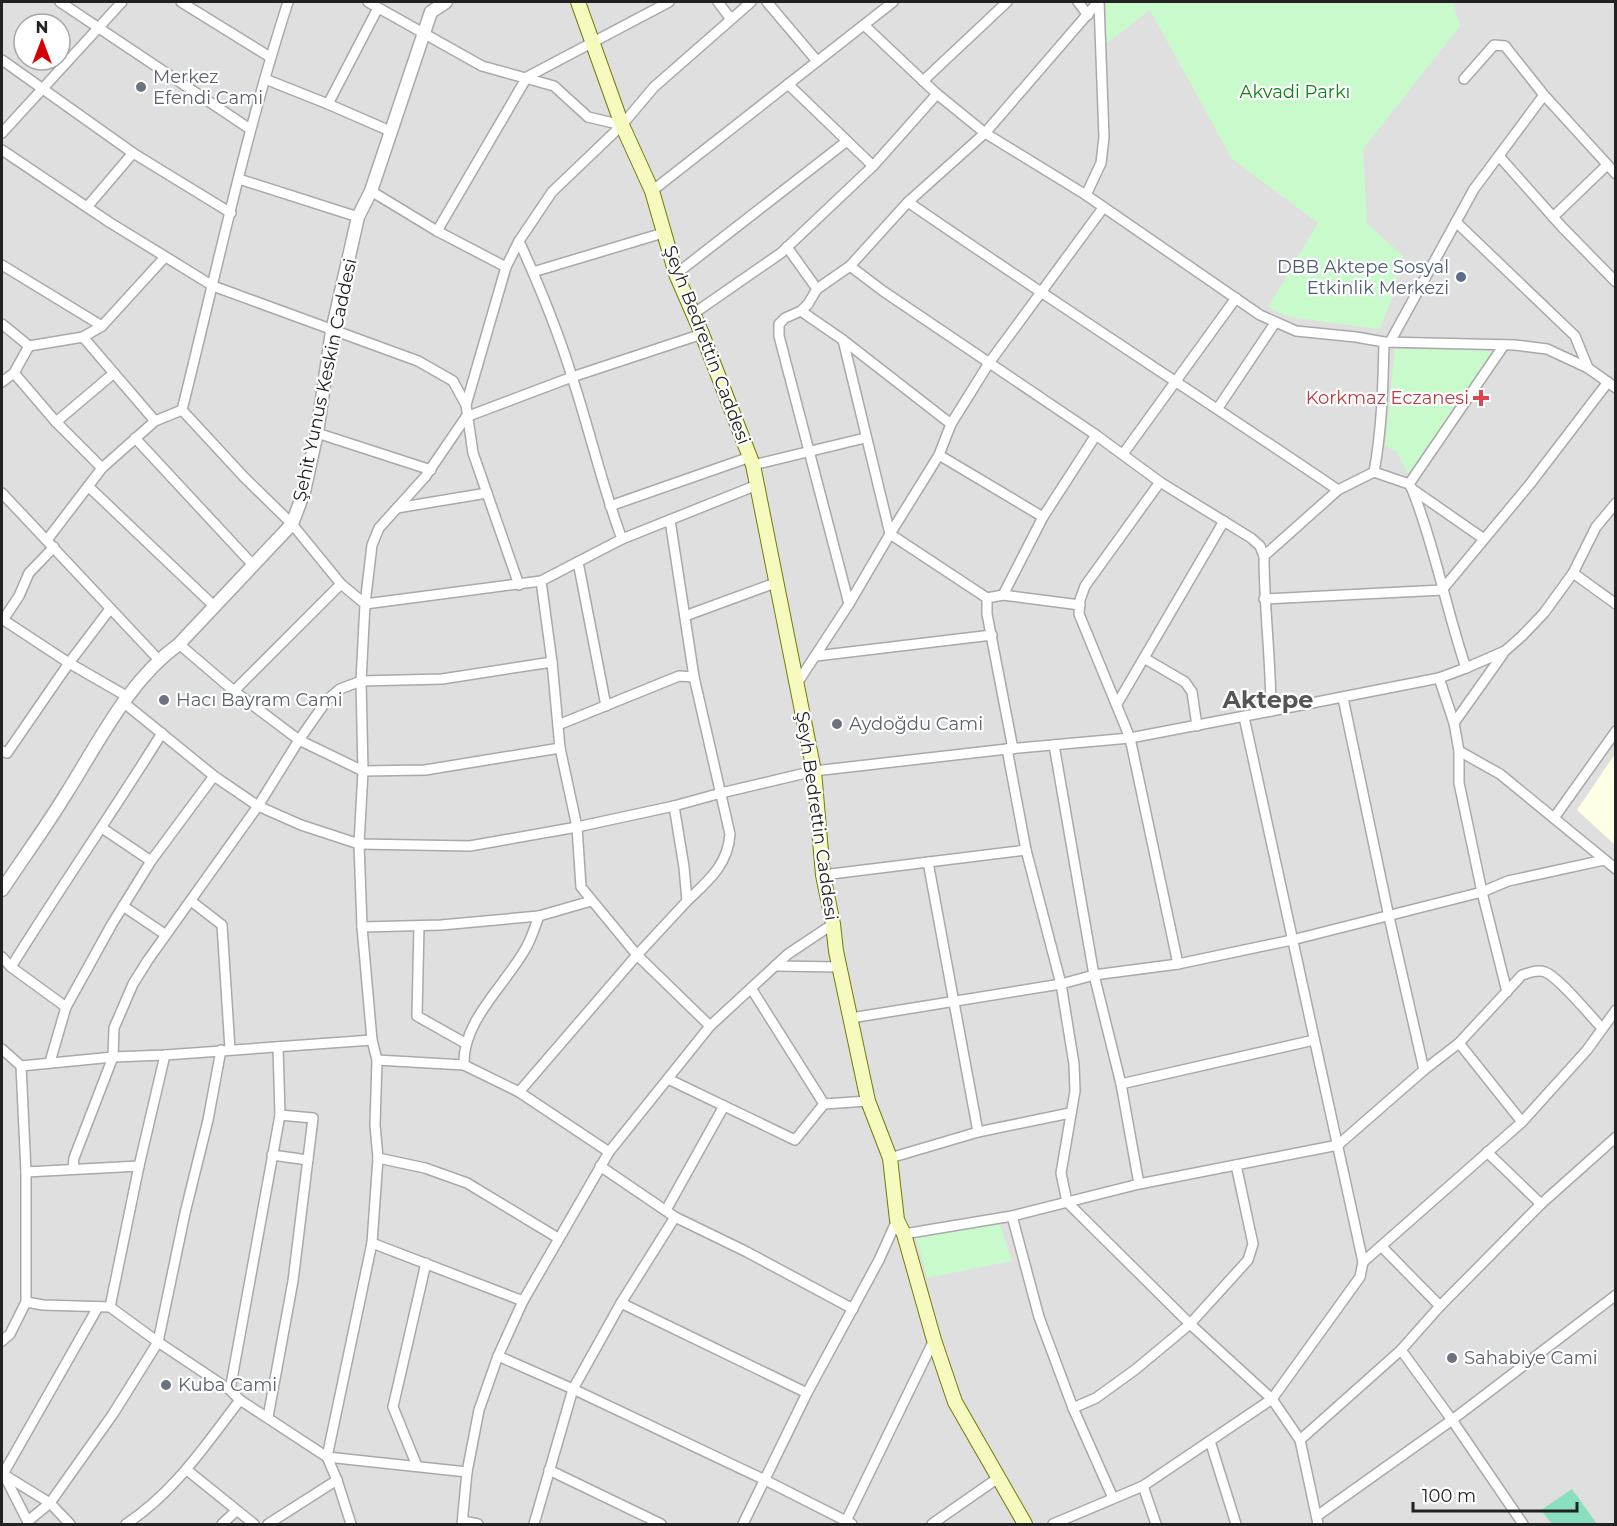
<svg xmlns="http://www.w3.org/2000/svg" width="1617" height="1526" font-family="Montserrat,sans-serif">
  <style>
    .residential { fill: #e0dfdf; fill-rule: evenodd }
    .education { fill: #ffffe5 }
    .park { fill: #c8facc }
    .pitch { fill: #88e0be }
    .lines { fill: none; stroke-linecap: round; stroke-linejoin: round }
    .minor-casing { stroke: #a9a9a9; stroke-width: 12 }
    .tertiary-casing { stroke: #a9a9a9; stroke-width: 15 }
    .secondary-casing { stroke: #707d05; stroke-width: 16 }
    .minor { stroke: #fff; stroke-width: 9 }
    .tertiary { stroke: #fff; stroke-width: 12 }
    .secondary { stroke: #f7fabf; stroke-width: 14 }
    .worship-dot { fill: #6b7280; stroke: #fff; stroke-width: 2 }
    .service-dot { fill: #5c6f8a; stroke: #fff; stroke-width: 2 }
    .health-dot { fill: #e0444e; stroke: #fff; stroke-width: 2 }
    .labels { text-anchor: middle; dominant-baseline: central; stroke-width: 4.5; stroke-linejoin: round; paint-order: stroke }
    .worship-label { font-size: 18px; fill: #5b616d; stroke: #fff; text-anchor: start }
    .park-label { font-size: 18px; fill: #0c8416; stroke: #fff }
    .service-label { font-size: 18px; fill: #4e5e75; stroke: #fff; text-anchor: end }
    .street-label { font-size: 18px; fill: #222; stroke: #fff }
    .health-label { font-size: 18px; fill: #be3a42; stroke: #fff; text-anchor: end }
    .district-label { font-size: 24px; font-weight: bold; fill: #555; stroke: #fff }
  </style>
  <rect width="100%" height="100%" fill="#f2efe9"/>
  <!-- residential -->
  <path class="residential" d="M2,2H1615V1524H2ZM24,24H60V60H24Z"/>
  <!-- education -->
  <polygon class="education" points="1615,754 1615,845 1577,810"/>
  <!-- park -->
  <g class="park">
    <polygon points="1106,2 1453,2 1460,26 1363,149 1367,223 1403,256 1396,288 1380,329 1289,317 1268,307 1318,223 1232,159 1150,10 1106,44"/>
    <polygon points="1395,349 1493,351 1409,476 1397,452 1385,446"/>
    <polygon points="997,1216 1012,1261 927,1278 915,1233"/>
  </g>
  <!-- pitch -->
  <polygon class="pitch" points="1572,1489 1597,1524 1552,1524 1541,1510"/>
  <g class="lines">
    <!-- minor casing -->
    <g class="minor-casing">
      <g id="minor">
        <polyline points="60,2 250,129"/>
        <polyline points="181,2 270,57"/>
        <polyline points="368,2 482,66 554,86 588,117 622,125 552,192 519,241 506,267 466,405 473,453 519,585"/>
        <polyline points="718,2 730,18"/>
        <polyline points="767,2 817,61"/>
        <polyline points="1078,2 1088,15"/>
        <path d="M1098,2L985,133L908,202C1050,300 1195,393 1338,490"/>
        <polyline points="864,25 937,94 985,133 1086,195 1260,315 1296,331 1356,337 1384,342 1515,345 1547,349 1588,368 1616,388"/>
        <polyline points="2,60 133,153 231,213"/>
        <polyline points="265,79 328,104 390,131"/>
        <polyline points="1464,79 1494,45 1505,46 1544,95 1616,174"/>
        <polyline points="923,81 1007,2"/>
        <polyline points="788,84 873,166"/>
        <polyline points="328,104 378,8"/>
        <polyline points="622,125 654,87 751,2"/>
        <polyline points="2,133 122,2"/>
        <polyline points="2,150 109,222 213,286 418,361 453,381 466,405"/>
        <polyline points="1499,156 1562,227 1616,282"/>
        <polyline points="239,179 358,217"/>
        <polyline points="371,191 437,231 506,267"/>
        <polyline points="652,191 893,2"/>
        <polyline points="1086,195 1101,163 1104,137 1099,2"/>
        <polyline points="908,202 850,266 883,291 1096,435 1160,482 1251,538 1260,546 1264,556"/>
        <polyline points="87,207 133,153"/>
        <polyline points="1553,217 1607,165"/>
        <polyline points="1456,222 1575,336 1588,368"/>
        <polyline points="437,231 527,77 669,2"/>
        <path d="M519,241C539,285 558,331 572,377C590,431 602,486 622,539"/>
        <polyline points="787,247 817,289 808,304 801,311 843,340 951,424"/>
        <polyline points="2,265 102,326"/>
        <polyline points="533,272 663,233"/>
        <polyline points="676,274 847,141"/>
        <polyline points="817,289 850,266"/>
        <polyline points="801,311 785,318 779,324 779,336 849,604"/>
        <polyline points="693,314 781,253 873,166 937,94"/>
        <polyline points="2,324 29,346 83,337 102,326 165,257"/>
        <polyline points="702,334 572,377 466,417 425,477 379,528 372,545 365,604 541,581 622,539 757,485"/>
        <polyline points="83,337 155,421"/>
        <polyline points="843,340 890,534 987,598 987,614 1013,749"/>
        <polyline points="1390,342 1474,189 1544,95"/>
        <polyline points="14,373 56,422 102,468"/>
        <polyline points="2,382 14,373 29,346"/>
        <polyline points="1218,408 1275,323"/>
        <polyline points="182,410 244,477 292,524 341,584 365,604 361,681 363,771 359,844 362,927 372,1040 377,1060 375,1125 378,1158 372,1243 327,1457 467,1472"/>
        <path d="M182,410C216,274 245,135 288,2"/>
        <polyline points="56,422 114,373"/>
        <polyline points="317,433 431,470"/>
        <polyline points="135,438 253,565"/>
        <polyline points="1123,454 1236,298"/>
        <polyline points="939,455 1043,517"/>
        <polyline points="753,465 865,438"/>
        <polyline points="1160,482 1085,586 1080,600 1079,614 1130,738 1178,964"/>
        <polyline points="1409,484 1504,345"/>
        <polyline points="88,486 214,606"/>
        <polyline points="1412,489 1484,539"/>
        <polyline points="2,493 158,659"/>
        <polyline points="610,506 750,457"/>
        <polyline points="397,508 487,493"/>
        <path d="M670,520L694,677L730,834C728,865 708,881 687,901"/>
        <polyline points="47,540 102,468 155,421 182,410"/>
        <polyline points="578,562 606,706"/>
        <polyline points="1573,573 1616,604"/>
        <polyline points="541,581 552,662 560,748 577,827 581,887 637,955 710,1026"/>
        <polyline points="1003,595 1043,517 1096,435"/>
        <polyline points="987,598 1003,595 1080,605"/>
        <polyline points="1264,599 1442,590 1530,484 1608,382"/>
        <polyline points="685,616 775,583"/>
        <polyline points="2,619 69,663 128,697"/>
        <polyline points="3,620 19,596 29,573 54,547"/>
        <polyline points="179,644 234,691 299,740 363,771 425,770 560,748"/>
        <polyline points="816,656 992,635"/>
        <polyline points="1144,658 1185,682 1192,692 1197,726"/>
        <polyline points="1466,668 1505,651 1522,636 1544,613 1573,573 1596,527 1616,503"/>
        <polyline points="1439,678 1454,723 1459,751 1500,774 1616,869"/>
        <polyline points="796,685 849,604 890,534 939,455 951,424 989,363 1103,208"/>
        <polyline points="234,691 341,584"/>
        <polyline points="1343,698 1389,917 1424,1070"/>
        <path d="M123,702L214,776L258,806L301,825L359,844L470,846L577,827L674,806L721,793L814,771L1007,749L1130,738L1271,711C1271,660 1264,608 1264,556L1338,490L1374,472C1382,429 1383,386 1384,342"/>
        <polyline points="1117,704 1224,521"/>
        <path d="M1271,711L1439,678L1466,668C1446,609 1435,547 1412,489L1409,484L1374,472"/>
        <polyline points="1454,723 1503,654"/>
        <polyline points="558,725 679,676 694,677"/>
        <polyline points="1054,745 1094,975 1121,1084 1139,1184"/>
        <polyline points="1007,749 1026,850 1061,984 1074,1064 1075,1091 1061,1173 1067,1202 1190,1324 1272,1399 1300,1440 1318,1524"/>
        <polyline points="2,751 7,753 69,663 110,609"/>
        <polyline points="1459,751 1459,783 1482,892 1507,992"/>
        <polyline points="1554,818 1616,731"/>
        <polyline points="102,828 151,861"/>
        <polyline points="928,862 978,1132"/>
        <polyline points="823,875 1026,850"/>
        <polyline points="191,901 222,925 230,1049"/>
        <polyline points="123,906 166,935"/>
        <polyline points="419,926 417,1016 465,1043"/>
        <polyline points="362,927 441,925 539,916 591,901"/>
        <polyline points="2,957 11,967 66,1007"/>
        <polyline points="775,966 839,967"/>
        <path d="M11,967C60,888 113,812 162,733"/>
        <polyline points="851,1018 1061,984 1094,975 1178,964 1292,940 1482,892 1508,881 1604,860"/>
        <polyline points="1459,1043 1522,1122"/>
        <polyline points="2,1049 21,1066 26,1172 26,1302 10,1334 2,1341"/>
        <polyline points="377,1060 464,1065 519,1092 609,1152"/>
        <polyline points="50,1062 66,1007 112,924 151,861 214,776"/>
        <path d="M464,1065C462,1020 507,984 527,946C532,937 535,926 539,916"/>
        <polyline points="21,1066 113,1057 165,1055 372,1040"/>
        <polyline points="668,1079 795,1140 824,1104 751,988"/>
        <polyline points="1121,1084 1314,1040"/>
        <polyline points="519,1092 637,955 687,901 684,867 674,806"/>
        <polyline points="824,1104 868,1101"/>
        <polyline points="1487,1152 1541,1204"/>
        <polyline points="272,1155 308,1160"/>
        <polyline points="378,1158 425,1168 467,1183 558,1238"/>
        <polyline points="890,1158 978,1132 1070,1113"/>
        <polyline points="600,1166 675,1217 747,1252 853,1309"/>
        <polyline points="73,1168 74,1158 113,1057 114,1028 133,984 148,960 258,806 299,740 327,700 340,689 361,681 442,679 552,662"/>
        <polyline points="26,1172 139,1166"/>
        <polyline points="666,1210 724,1106"/>
        <polyline points="1012,1216 1039,1317 1073,1408 1113,1498"/>
        <path d="M904,1234L1012,1216L1139,1184L1338,1145L1424,1070L1459,1043L1522,975C1529,973 1537,969 1545,972C1559,977 1590,1016 1602,1028"/>
        <polyline points="372,1243 523,1301"/>
        <polyline points="1381,1246 1440,1306"/>
        <polyline points="1363,1262 1522,1122 1587,1050 1616,1010"/>
        <polyline points="26,1302 43,1305 110,1307 158,1342 230,1390 240,1400 327,1457 337,1480 351,1524"/>
        <polyline points="621,1303 807,1393"/>
        <polyline points="110,1307 139,1166 165,1055"/>
        <polyline points="1401,1350 1452,1420 1523,1524"/>
        <polyline points="498,1356 573,1389 765,1480 852,1524"/>
        <polyline points="230,1390 280,1115 278,1047"/>
        <polyline points="1073,1408 1096,1398 1136,1369 1190,1324 1248,1260 1253,1244 1236,1165"/>
        <polyline points="268,1417 293,1281 313,1118 280,1115"/>
        <polyline points="1300,1440 1401,1350 1440,1306 1541,1204 1616,1137"/>
        <polyline points="1210,1441 1236,1524"/>
        <polyline points="417,1466 393,1407 426,1263"/>
        <polyline points="187,1470 254,1524"/>
        <polyline points="549,1470 661,1524"/>
        <polyline points="4,1475 29,1524"/>
        <polyline points="1143,1486 1156,1524"/>
        <polyline points="1317,1516 1452,1420 1616,1295"/>
        <polyline points="28,1521 50,1503 113,1414 158,1342 185,1213 208,1120 221,1050"/>
        <polyline points="463,1521 478,1524"/>
        <polyline points="846,1521 934,1340"/>
        <polyline points="70,1524 50,1503 3,1474 98,1307"/>
        <path d="M126,1524C174,1493 206,1444 240,1400"/>
        <polyline points="222,1524 236,1511"/>
        <polyline points="268,1524 337,1480"/>
        <polyline points="462,1524 467,1472 479,1410 498,1356 523,1301 609,1152 710,1026 788,954 833,924"/>
        <polyline points="534,1524 573,1389 621,1303 675,1217"/>
        <polyline points="743,1524 807,1393 879,1260 897,1220"/>
        <polyline points="932,1524 998,1478"/>
        <polyline points="1053,1524 1143,1486 1272,1399 1360,1277 1363,1262 1244,717"/>
      </g>
    </g>
    <!-- tertiary casing -->
    <g class="tertiary-casing">
      <path id="tertiary" d="M2,890C23,858 46,827 66,794C99,742 128,681 179,644L292,524L304,492L317,433L332,331L358,217L371,191L431,12L446,2"/>
    </g>
    <!-- secondary casing -->
    <g class="secondary-casing">
      <polyline id="secondary" points="578,2 622,125 652,191 676,274 702,334 753,465 814,771 823,875 833,924 836,951 868,1101 890,1158 897,1220 904,1234 934,1340 955,1402 1025,1524"/>
    </g>
    <!-- minor -->
    <use href="#minor" class="minor"/>
    <!-- tertiary -->
    <use href="#tertiary" class="tertiary"/>
    <!-- secondary -->
    <use href="#secondary" class="secondary"/>
  </g>
  <!-- markers -->
  <g class="worship-dot">
    <circle cx="141" cy="87" r="6"/>
    <circle cx="164" cy="700" r="6"/>
    <circle cx="837" cy="724" r="6"/>
    <circle cx="1452" cy="1358" r="6"/>
    <circle cx="166" cy="1385" r="6"/>
  </g>
  <circle class="service-dot" cx="1461" cy="277" r="6"/>
  <path class="health-dot" d="M1478 389h6v6h6v6h-6v6h-6v-6h-6v-6h6z"/>
  <g class="labels">
    <!-- worship labels -->
    <g class="worship-label">
      <text x="153" y="77">Merkez<tspan x="153" dy="21">Efendi Cami</tspan></text>
      <text x="176" y="700">Hacı Bayram Cami</text>
      <text x="849" y="724">Aydoğdu Cami</text>
      <text x="1464" y="1358">Sahabiye Cami</text>
      <text x="178" y="1385">Kuba Cami</text>
    </g>
    <!-- park labels -->
    <g class="park-label">
      <text x="1295" y="92">Akvadi Parkı</text>
    </g>
    <!-- service labels -->
    <g class="service-label">
      <text x="1449" y="267">DBB Aktepe Sosyal<tspan x="1449" dy="21">Etkinlik Merkezi</tspan></text>
    </g>
    <!-- street labels -->
    <g class="street-label">
      <text transform="translate(707 345) rotate(69)">Şeyh Bedrettin Caddesi</text>
      <text transform="translate(325 380) rotate(-78)">Şehit Yunus Keskin Caddesi</text>
      <text transform="translate(817 816) rotate(82)">Şeyh Bedrettin Caddesi</text>
    </g>
    <!-- health labels -->
    <g class="health-label">
      <text x="1469" y="398">Korkmaz Eczanesi</text>
    </g>
    <!-- district labels -->
    <g class="district-label">
      <text x="1268" y="699">Aktepe</text>
    </g>
  </g>
  <!-- border -->
  <rect width="1617" height="1526" fill="none" stroke="#222222" stroke-width="6"/>
  <!-- north arrow -->
  <g transform="translate(42 42)"><circle r="28" fill="#ffffff" stroke="#a7a7a7" stroke-width="1.5"/>
  <path d="M0-4.5L10 22L0 15L-10 22Z" fill="#d40000"/>
  <text y="-9" font-size="16" font-weight="bold" text-anchor="middle" fill="#222222">N</text>
  </g>
  <!-- scale -->
  <path d="M1413 1502v9h164v-9" fill="none" stroke="#222222" stroke-width="3"/>
  <text x="1422" y="1502" font-size="18" fill="#222222" stroke="#ffffff" stroke-width="4.5" paint-order="stroke">100 m</text>
</svg>
